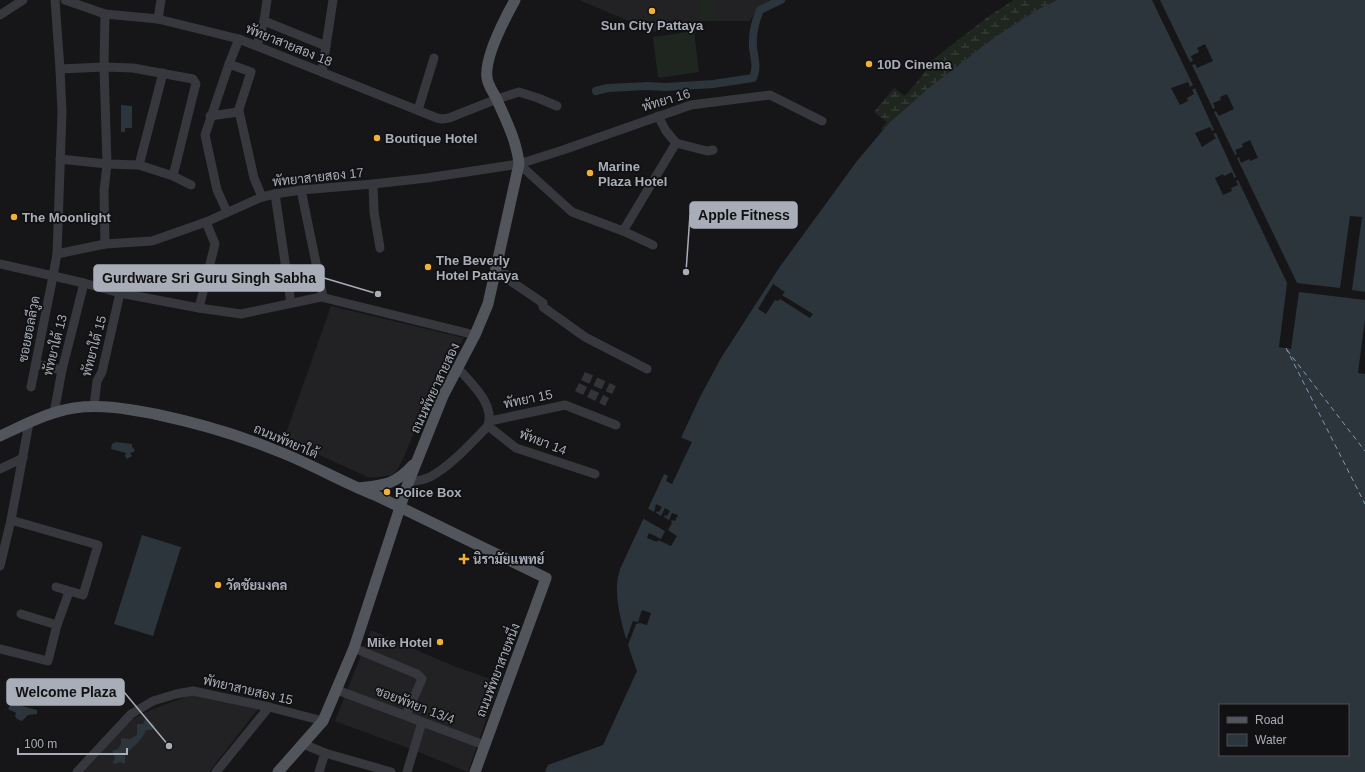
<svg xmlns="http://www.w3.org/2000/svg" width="1365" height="772" font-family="Helvetica,Sarabun,sans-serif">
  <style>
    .built { fill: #222225 }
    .grass { fill: #1e261f }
    .wetland { fill: url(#wetland-marsh) }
    .water { fill: #2c353c; fill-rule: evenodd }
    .pier { fill: #161618 }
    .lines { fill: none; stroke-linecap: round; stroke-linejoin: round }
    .canal { stroke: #2c353c; stroke-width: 8 }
    .ferry { stroke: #7f9bb3; stroke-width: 1; stroke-dasharray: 5 4; stroke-linecap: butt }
    .minor-tunnel { stroke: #333438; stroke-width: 9; stroke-dasharray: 9 4.5; stroke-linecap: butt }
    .minor { stroke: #37383d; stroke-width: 9 }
    .major { stroke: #53555c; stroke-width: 11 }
    .poi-dot { fill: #f2b134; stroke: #111113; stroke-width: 1.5 }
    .labels { text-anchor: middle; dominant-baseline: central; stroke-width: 3.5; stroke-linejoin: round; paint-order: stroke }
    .poi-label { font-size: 13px; font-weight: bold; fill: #a8adb8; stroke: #111113; text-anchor: start }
    .street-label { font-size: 13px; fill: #a8adb8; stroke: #111113 }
    .leader { fill: none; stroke: #a8adb8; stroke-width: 1.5 }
    .callout-dot { fill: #a8adb8; stroke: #111113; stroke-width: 1.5 }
    .callout { fill: #a8adb8; stroke: #a8adb8; stroke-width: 1.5 }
    .callout-label { font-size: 14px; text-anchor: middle; font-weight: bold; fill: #111 }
  </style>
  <defs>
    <pattern id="wetland-marsh" width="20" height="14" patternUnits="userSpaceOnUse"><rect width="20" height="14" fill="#1e261f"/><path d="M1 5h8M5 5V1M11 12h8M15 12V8" fill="none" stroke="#3c433d"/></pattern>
  </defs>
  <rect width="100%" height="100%" fill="#161618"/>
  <!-- built -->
  <g class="built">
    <polygon points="579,0 699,0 699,21 655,32"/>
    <polygon points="714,0 773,0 757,9 750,21 714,21"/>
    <polygon points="331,306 464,338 432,390 402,461 397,470 392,475 370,478 284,439"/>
    <polygon points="371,630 451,665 501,683 490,708 468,772 416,751 335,721"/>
    <polygon points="191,695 259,708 209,772 84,772 130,720 153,709"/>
  </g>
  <!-- grass -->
  <g class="grass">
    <rect x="699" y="0" width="15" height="21"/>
    <polygon points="694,31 699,72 658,78 653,37"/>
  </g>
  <!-- wetland -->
  <polygon class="wetland" points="1014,0 1057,0 1037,10 995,37 931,86 889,123 882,131 881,129 887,122 874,112 894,88 905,96 926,71 922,68 989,16"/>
  <!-- water -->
  <g class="water">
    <path d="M1057,0H1365V772H545L548,765L603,745L637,671C628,645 616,613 617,584C617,579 619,574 620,569L700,397L721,358L779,268L857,161L889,123L931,86L995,37L1037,10ZM1220,705H1348V755H1220Z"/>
    <polygon points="121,105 132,106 132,128 125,128 125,132 121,132"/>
    <polygon points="116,442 132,444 132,447 135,450 134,452 130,453 132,456 127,459 125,456 126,453 111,449 112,444"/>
    <polygon points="142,535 181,547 153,636 114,624"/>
    <polygon points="11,703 37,710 37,714 28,715 22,721 17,719 15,716 16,713 8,709"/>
    <path d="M146,717L149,722L153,723L155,727L151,730H146C143,738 132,750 125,753V764L120,762L114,764L113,762L115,758L112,751L118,749L121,744V738L130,739L137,735V724H143Z"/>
  </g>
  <!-- pier -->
  <g class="pier">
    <polygon points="1152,0 1160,0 1190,62 1193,61 1191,56 1199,52 1197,48 1205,44 1213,61 1197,68 1195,64 1192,65 1213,109 1215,108 1213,103 1221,100 1220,97 1227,94 1234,109 1219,116 1216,111 1214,112 1235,155 1237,154 1235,150 1243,147 1242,144 1250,140 1258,158 1250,161 1249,159 1241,163 1239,157 1237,158 1297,283 1340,288 1350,216 1362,217 1352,290 1365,292 1365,300 1299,292 1291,349 1279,347 1287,283 1238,180 1236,181 1238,185 1231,188 1232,191 1223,195 1215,178 1223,174 1224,176 1232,172 1234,178 1236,177 1216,133 1213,134 1216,138 1202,147 1195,133 1210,127 1212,131 1214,130 1195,88 1192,90 1194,94 1187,98 1188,101 1180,105 1171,88 1188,82 1190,87 1193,85"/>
    <polygon points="773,284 785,292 782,295 813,314 810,318 780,299 778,301 775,300 766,314 758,309"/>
    <polygon points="1365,319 1365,374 1358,373"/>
    <polygon points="680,437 692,442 672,484 666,481 668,476 663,473"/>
    <polygon points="656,504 662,507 659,512 657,511 656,513 661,516 665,508 670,511 667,516 665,515 664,517 669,520 672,513 678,515 675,521 672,520 671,522 672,523 668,530 677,536 671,546 658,540 657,542 647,538 649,533 661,539 665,531 642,518 647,508 654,512"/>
    <polygon points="642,610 651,613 647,625 640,623 636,624 628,645 626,644 624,639 626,640 633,621 638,622"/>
  </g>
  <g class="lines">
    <!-- canal -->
    <path class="canal" d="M596,91L608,88L647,86L666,87L713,84L753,78C758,66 754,59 753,47C752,35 755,22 760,10L781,0"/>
    <!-- ferry -->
    <g class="ferry">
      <polyline points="1286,348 1365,504"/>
      <polyline points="1287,350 1365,451"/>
    </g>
    <!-- minor-tunnel -->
    <g class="minor-tunnel">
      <polyline points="583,376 614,390"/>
      <polyline points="577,387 607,402"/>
    </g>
    <!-- minor -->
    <g class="minor">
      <polyline points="65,0 105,14 158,19 239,39 437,118 442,119 449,118 497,99 519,92 538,98 557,106"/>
      <polyline points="105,14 104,67 107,164 104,191 105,244"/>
      <polyline points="0,15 23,0"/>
      <polyline points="158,19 161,0"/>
      <polyline points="264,21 326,46"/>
      <polyline points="257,45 264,21 267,0"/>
      <polyline points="229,64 251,72 238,112"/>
      <polyline points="60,69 104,67 133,68 193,79 196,84 195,87 173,176"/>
      <polyline points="322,72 333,0"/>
      <polyline points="418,110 434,58"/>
      <polyline points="238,112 239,111 254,178 262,197"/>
      <polyline points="210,116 238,112"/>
      <polyline points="676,143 707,151 713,150"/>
      <polyline points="60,159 107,164 139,165 173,176 191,185"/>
      <polyline points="519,164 572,212 623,231 653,245"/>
      <polyline points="139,165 163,73"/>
      <polyline points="373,184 374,212 380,248"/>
      <polyline points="301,190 323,297"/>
      <polyline points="275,194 291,303"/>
      <polyline points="227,212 217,190 205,135 229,64 239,39"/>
      <polyline points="623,231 676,143 666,131 658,116"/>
      <polyline points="57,254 105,244 152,241 206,222 262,197 275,194 301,190 373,184 427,178 519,164 563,150 691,105 770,95 822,121"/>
      <polyline points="0,264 84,283 120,293 199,308 241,314 321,297 475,335"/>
      <polyline points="495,271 508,275 512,282 543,303 543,307 585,337 647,369"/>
      <polyline points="199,308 215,244 206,222"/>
      <polyline points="36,364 62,370"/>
      <path d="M458,368C471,384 495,403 488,426"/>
      <polyline points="31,387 53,276 57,254 62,112 60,69 55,0"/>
      <polyline points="94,406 97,381 102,372 120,293"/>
      <polyline points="54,413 62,370 84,283"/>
      <polyline points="490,421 565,405 616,425"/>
      <polyline points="488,426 516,448 595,474"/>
      <polyline points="0,469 23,458"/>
      <path d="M409,482C415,481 424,480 430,477C451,466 471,443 488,426"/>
      <polyline points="11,520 98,545 83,595 56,587"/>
      <polyline points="0,566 11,520 29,423"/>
      <polyline points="21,614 57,625"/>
      <polyline points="354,648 417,674 422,679 406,715"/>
      <polyline points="1,649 48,661 57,625 69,592"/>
      <polyline points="337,690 484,745"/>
      <polyline points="303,744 325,753 391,772"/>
      <polyline points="77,772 131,714 153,701 176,694 193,691 269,707 323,721"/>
      <polyline points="216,772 269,707"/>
      <polyline points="319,772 325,753"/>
      <polyline points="407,772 422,722"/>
    </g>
    <!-- major -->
    <g class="major">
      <path d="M0,436C24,425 48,412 74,408C102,404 128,409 155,414C197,423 240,435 280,452C313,465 344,483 377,496L546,578L475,772"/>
      <path d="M358,488C384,485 395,485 413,465"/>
      <path d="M278,772L323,721L354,648L407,486L443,396L475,335L488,304L519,164C517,142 506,120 497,100C494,93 488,86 487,78C484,57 505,18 515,0"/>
    </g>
  </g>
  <!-- markers -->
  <g class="poi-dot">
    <circle cx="652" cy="11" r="4"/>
    <circle cx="869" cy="64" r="4"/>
    <circle cx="377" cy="138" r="4"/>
    <circle cx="590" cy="173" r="4"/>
    <circle cx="14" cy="217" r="4"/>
    <circle cx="428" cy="267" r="4"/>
    <circle cx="387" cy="492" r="4"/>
    <path d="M462 553h4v4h4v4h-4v4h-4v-4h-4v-4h4z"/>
    <circle cx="218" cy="585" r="4"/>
    <circle cx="440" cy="642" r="4"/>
  </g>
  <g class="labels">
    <!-- poi labels -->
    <g class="poi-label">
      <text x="652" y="25" text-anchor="middle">Sun City Pattaya</text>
      <text x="877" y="64">10D Cinema</text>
      <text x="385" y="138">Boutique Hotel</text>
      <text x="598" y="166">Marine<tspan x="598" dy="15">Plaza Hotel</tspan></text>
      <text x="22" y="217">The Moonlight</text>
      <text x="436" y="260">The Beverly<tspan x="436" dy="15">Hotel Pattaya</tspan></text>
      <text x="395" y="492">Police Box</text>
      <text x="473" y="559">นิรามัยแพทย์</text>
      <text x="226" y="585">วัดชัยมงคล</text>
      <text x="432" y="642" text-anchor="end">Mike Hotel</text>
    </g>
    <!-- street labels -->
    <g class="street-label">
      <text transform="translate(289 45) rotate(22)">พัทยาสายสอง 18</text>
      <text transform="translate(666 100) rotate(-17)">พัทยา 16</text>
      <text transform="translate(318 177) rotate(-6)">พัทยาสายสอง 17</text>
      <text transform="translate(29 329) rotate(-79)">ซอยฮอลลีวูด</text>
      <text transform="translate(55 345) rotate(-76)">พัทยาใต้ 13</text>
      <text transform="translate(94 346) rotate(-75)">พัทยาใต้ 15</text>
      <text transform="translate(435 388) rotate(-65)">ถนนพัทยาสายสอง</text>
      <text transform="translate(528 399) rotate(-12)">พัทยา 15</text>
      <text transform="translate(286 441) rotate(23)">ถนนพัทยาใต้</text>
      <text transform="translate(543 442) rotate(21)">พัทยา 14</text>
      <text transform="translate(498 670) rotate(-69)">ถนนพัทยาสายหนึ่ง</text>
      <text transform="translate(248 690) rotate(13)">พัทยาสายสอง 15</text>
      <text transform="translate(415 705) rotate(21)">ซอยพัทยา 13/4</text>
    </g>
  </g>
  <!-- callouts -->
  <path class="leader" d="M686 272L690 215M378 294L324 278M169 746L124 692"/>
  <g class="callout-dot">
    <circle cx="686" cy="272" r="4"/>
    <circle cx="378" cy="294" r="4"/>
    <circle cx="169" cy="746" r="4"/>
  </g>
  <g class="callout">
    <rect x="690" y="202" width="107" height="26" rx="4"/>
    <rect x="94" y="265" width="230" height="26" rx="4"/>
    <rect x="7" y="679" width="117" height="26" rx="4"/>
  </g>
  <g class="callout-label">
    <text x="744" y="220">Apple Fitness</text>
    <text x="209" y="283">Gurdware Sri Guru Singh Sabha</text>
    <text x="66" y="697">Welcome Plaza</text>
  </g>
  <!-- legend -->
  <rect x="1219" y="704" width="130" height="52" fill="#111113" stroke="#4d4f55"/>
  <rect x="1227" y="717" width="20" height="6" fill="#53555c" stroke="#4d4f55"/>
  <text x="1255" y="724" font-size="12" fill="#a8adb8">Road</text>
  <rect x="1227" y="734" width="20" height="12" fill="#2c353c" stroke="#4d4f55"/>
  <text x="1255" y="744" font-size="12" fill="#a8adb8">Water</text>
  <!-- scale -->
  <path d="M18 748v6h109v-6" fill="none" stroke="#a8adb8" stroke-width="2"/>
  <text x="24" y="748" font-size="12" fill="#a8adb8" stroke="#111113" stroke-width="3" paint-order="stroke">100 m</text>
</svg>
